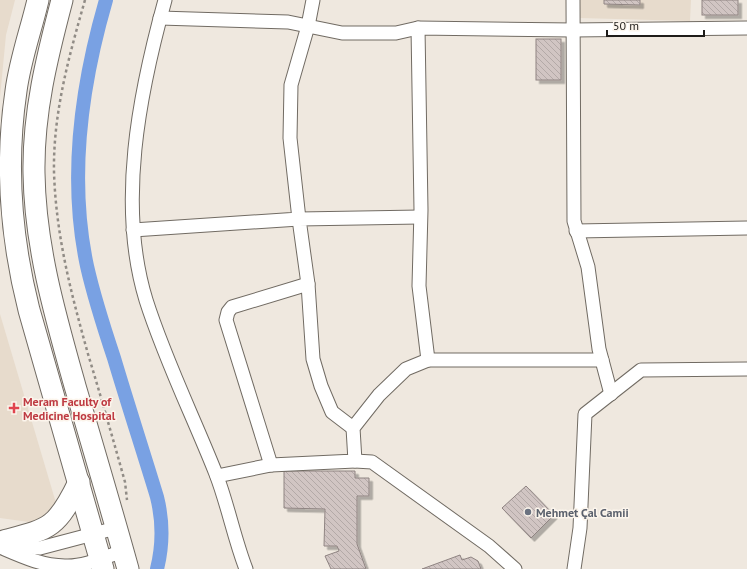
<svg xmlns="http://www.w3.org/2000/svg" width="747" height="569" font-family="'PT Sans',sans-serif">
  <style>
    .built { fill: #e7dbcc }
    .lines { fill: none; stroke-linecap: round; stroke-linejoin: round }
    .canal { stroke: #79a1e3; stroke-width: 14 }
    .building { fill: url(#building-back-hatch); stroke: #8f8482; filter: url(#shadow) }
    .minor-casing { stroke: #716b63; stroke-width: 15 }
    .primary-casing { stroke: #716b63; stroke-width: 23 }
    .path { stroke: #918c86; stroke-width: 2.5; stroke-dasharray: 3 3; stroke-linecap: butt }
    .minor { stroke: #fff; stroke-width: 13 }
    .primary { stroke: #fff; stroke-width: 21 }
    .health-dot { fill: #e0444e; stroke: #fcf5ec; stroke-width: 1.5 }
    .worship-dot { fill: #6b7280; stroke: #fcf5ec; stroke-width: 1.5 }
    .labels { text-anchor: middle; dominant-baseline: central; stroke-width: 3; stroke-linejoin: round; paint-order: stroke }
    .health-label { font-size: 12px; font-weight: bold; fill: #be3a42; stroke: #fcf5ec; text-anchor: start }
    .worship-label { font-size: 12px; font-weight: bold; fill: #5b616d; stroke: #fcf5ec; text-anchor: start }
  </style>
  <defs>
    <pattern id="building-back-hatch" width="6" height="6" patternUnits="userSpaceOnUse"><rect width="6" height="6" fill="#d1c5c3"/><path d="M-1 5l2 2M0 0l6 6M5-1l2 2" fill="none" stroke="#b3a9a7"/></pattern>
    <filter id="shadow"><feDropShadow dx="3.5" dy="3.5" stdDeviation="0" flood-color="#0004"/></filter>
  </defs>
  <rect width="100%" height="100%" fill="#efe8df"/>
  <!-- built -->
  <g class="built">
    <polygon points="0,0 15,0 6,35 0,97"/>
    <polygon points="579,0 691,0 690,21 579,18"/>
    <polygon points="0,314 56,503 36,523 0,518"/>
  </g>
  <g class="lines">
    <!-- canal -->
    <path class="canal" d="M106,0C81,86 68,177 87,266C94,297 104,328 114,358C128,405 143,451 157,497C163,521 163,545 157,569"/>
  </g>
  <!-- building -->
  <g class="building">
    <polygon points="604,0 640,0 640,5 604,4"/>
    <rect x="702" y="0" width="36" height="15"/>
    <rect x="536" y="39" width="25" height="41"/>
    <polygon points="284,471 355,471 355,478 369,478 369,496 357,496 357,544 366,569 331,569 325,556 339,551 337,546 324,546 325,509 284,508"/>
    <polygon points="526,486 554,515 531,538 502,508"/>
    <polygon points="460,555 462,560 471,557 478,561 481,569 422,569"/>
  </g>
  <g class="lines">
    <!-- minor casing -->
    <g class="minor-casing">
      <g id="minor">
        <path d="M165,0C139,94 117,205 146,300C165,360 193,416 216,474C228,505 234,538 246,569"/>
        <polyline points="573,0 574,221 588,267 599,349 611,394"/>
        <polyline points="160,18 288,22 342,33 396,33 418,28 573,30 747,28"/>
        <polyline points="133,230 299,219 290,138 291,85 308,26 313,0"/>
        <polyline points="576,231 747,228"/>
        <polyline points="428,360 602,360"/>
        <polyline points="353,428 332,412 321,386 313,359 308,284 299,219 420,217"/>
        <polyline points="355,461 372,462 489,546 515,569"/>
        <polyline points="271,465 226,320 228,312 232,307 308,284"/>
        <polyline points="217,476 271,465 355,461 353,428 379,395 406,369 428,360 419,286 421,210 418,28"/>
        <polyline points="7,545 40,548 116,528"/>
        <path d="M0,547C21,556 42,566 65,566C84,567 105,557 123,551"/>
        <polyline points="574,569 580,528 585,414 641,370 747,369"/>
      </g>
    </g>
    <!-- primary casing -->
    <g class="primary-casing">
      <g id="primary">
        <path d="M38,0C31,30 20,60 16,91C5,165 11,239 29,310L103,569"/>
        <path d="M62,0C47,57 33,113 34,173C35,246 55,315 75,386C93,447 111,508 128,569"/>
        <path d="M0,542C49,529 56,530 79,482"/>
      </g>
    </g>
    <!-- path -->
    <path class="path" d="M85,0C69,56 53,113 54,172C56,236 71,293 88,354C101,397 113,439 125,482L127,500"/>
    <!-- minor -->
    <use href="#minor" class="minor"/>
    <!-- primary -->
    <use href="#primary" class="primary"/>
  </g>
  <!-- markers -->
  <path class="health-dot" d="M12 402h4v4h4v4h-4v4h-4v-4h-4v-4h4z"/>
  <circle class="worship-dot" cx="528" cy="512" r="4"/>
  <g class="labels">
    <!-- health labels -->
    <g class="health-label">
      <text x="23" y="401">Meram Faculty of<tspan x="23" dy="14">Medicine Hospital</tspan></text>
    </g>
    <!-- worship labels -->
    <g class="worship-label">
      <text x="536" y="512">Mehmet Çal Camii</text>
    </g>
  </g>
  <!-- scale -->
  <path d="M607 30v6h97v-6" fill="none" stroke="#1e1c19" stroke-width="2"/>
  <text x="613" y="30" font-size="12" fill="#1e1c19" stroke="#fcf5ec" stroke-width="3" paint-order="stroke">50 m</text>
</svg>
